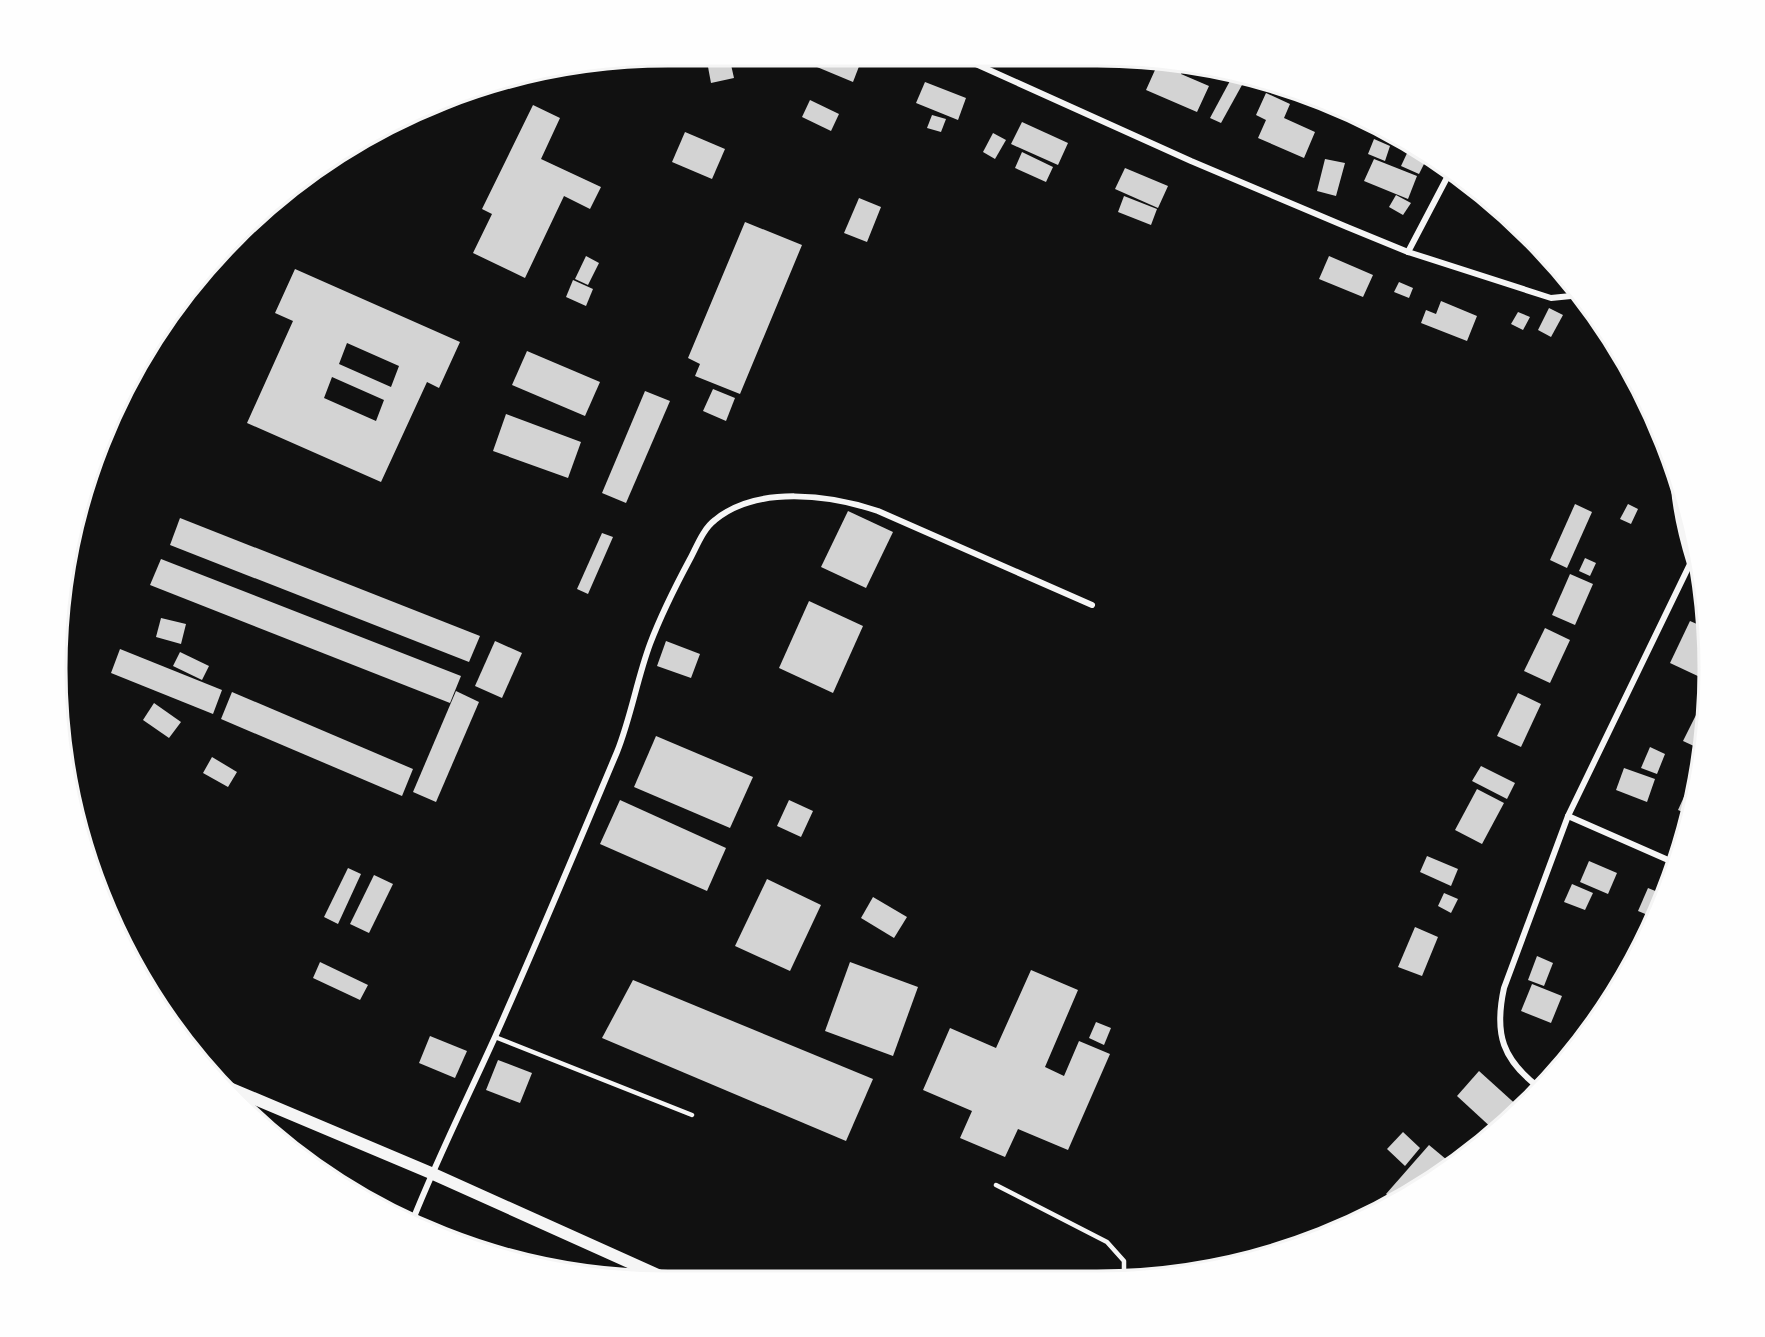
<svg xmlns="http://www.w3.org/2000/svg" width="1765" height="1337" font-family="'Source Sans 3',sans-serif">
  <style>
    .building { fill: #d3d3d3; fill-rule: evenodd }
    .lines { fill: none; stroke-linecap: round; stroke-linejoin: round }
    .service { stroke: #f5f5f5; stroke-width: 4.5 }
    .minor { stroke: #f5f5f5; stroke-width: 6 }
    .secondary { stroke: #f5f5f5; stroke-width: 12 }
    .rim { fill: none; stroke: #f5f5f5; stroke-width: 3 }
  </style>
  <rect width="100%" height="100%" fill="#111"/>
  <!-- building -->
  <g class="building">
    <polygon points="706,56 729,56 734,78 711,83"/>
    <polygon points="808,56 863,56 853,82 805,62"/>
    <polygon points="1153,59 1185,65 1181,74 1209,86 1197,112 1146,90 1155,70 1149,67"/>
    <polygon points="1231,79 1242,85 1221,123 1210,118"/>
    <polygon points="925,82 966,98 958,120 916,103"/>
    <polygon points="1266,93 1290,104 1284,118 1315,132 1304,158 1258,138 1266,120 1256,115"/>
    <polygon points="810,100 839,114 831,131 802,117"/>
    <polygon points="533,105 560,118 541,159 601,187 590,209 564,196 525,278 473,253 492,214 482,209"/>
    <polygon points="932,115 946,119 941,132 927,128"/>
    <polygon points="1022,122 1068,143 1058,165 1011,144"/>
    <polygon points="685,132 725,149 712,179 672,162"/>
    <polygon points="993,133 1006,140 995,159 983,152"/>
    <polygon points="1374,139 1390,146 1385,161 1368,154"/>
    <polygon points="1409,149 1427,158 1419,174 1401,166"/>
    <polygon points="1022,152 1053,167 1046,182 1015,168"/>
    <polygon points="1325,159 1345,163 1336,196 1317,191"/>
    <polygon points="1374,159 1417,176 1408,199 1364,181"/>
    <polygon points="1125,168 1168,186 1158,208 1115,189"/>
    <polygon points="1396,195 1411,203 1403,215 1389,207"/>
    <polygon points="1124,196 1157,209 1151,225 1118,212"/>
    <polygon points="859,198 881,207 867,242 844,233"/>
    <polygon points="745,222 802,245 740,394 695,376 700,364 688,358"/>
    <polygon points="586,256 599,263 588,285 575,279"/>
    <polygon points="1329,256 1373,275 1363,297 1319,279"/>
    <path d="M295,269L460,342L439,388L427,382L381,482L247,423L293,321L275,313ZM347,343L399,366L391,387L339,364ZM332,377L384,400L376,421L324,398Z"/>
    <polygon points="573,280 593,289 586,306 566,297"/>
    <polygon points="1399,282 1413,288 1409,298 1394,292"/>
    <polygon points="1441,301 1477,316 1467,341 1421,323 1426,310 1436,314"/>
    <polygon points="1549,308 1563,315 1551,337 1538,330"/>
    <polygon points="1518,312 1530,317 1523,330 1511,324"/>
    <polygon points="527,351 600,382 585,416 512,385"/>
    <polygon points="713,389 735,398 726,421 703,411"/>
    <polygon points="645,391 670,401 626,503 602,493"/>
    <polygon points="506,414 581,442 568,478 493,451"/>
    <polygon points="1575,504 1592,512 1567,568 1550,560"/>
    <polygon points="1628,504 1638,509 1631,524 1620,519"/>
    <polygon points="848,511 893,532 866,588 821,567"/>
    <polygon points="180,518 480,636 469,662 170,545"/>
    <polygon points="602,533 613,537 588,594 577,589"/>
    <polygon points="1585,558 1596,563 1590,576 1579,571"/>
    <polygon points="161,559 461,676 450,703 150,585"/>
    <polygon points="1570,574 1593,584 1575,625 1552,615"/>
    <polygon points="809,601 863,626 833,693 779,668"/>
    <polygon points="161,618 186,624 181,644 156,637"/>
    <polygon points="1690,621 1706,628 1709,663 1702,678 1670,663"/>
    <polygon points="1545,628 1570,640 1550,683 1524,671"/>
    <polygon points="495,641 522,653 502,698 475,686"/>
    <polygon points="666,641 700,654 691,678 657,666"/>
    <polygon points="120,649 222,690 213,714 111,673"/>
    <polygon points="180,652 209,666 202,680 173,666"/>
    <polygon points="456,691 479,702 436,802 413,792"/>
    <polygon points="232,692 413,769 402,796 221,719"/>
    <polygon points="1518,693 1541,704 1521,747 1497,736"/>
    <polygon points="154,703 181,722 169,738 143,720"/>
    <polygon points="1696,715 1704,720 1703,732 1696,747 1683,741"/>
    <polygon points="656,736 753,777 730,828 634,787"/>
    <polygon points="1650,747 1665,754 1657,774 1641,768"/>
    <polygon points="212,757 237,772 228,787 203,773"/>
    <polygon points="1481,766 1515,783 1507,799 1472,781"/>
    <polygon points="1624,768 1655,779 1647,802 1616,790"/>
    <polygon points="1688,788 1697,792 1690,815 1678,810"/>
    <polygon points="1477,789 1504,803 1482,844 1455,830"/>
    <polygon points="620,800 726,848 707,891 600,844"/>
    <polygon points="789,800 813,811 801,837 777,826"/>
    <polygon points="1427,856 1458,869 1451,886 1420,872"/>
    <polygon points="1589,861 1617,873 1608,894 1580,882"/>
    <polygon points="348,868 361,874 338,924 324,917"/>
    <polygon points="374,875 393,884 369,933 350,924"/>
    <polygon points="767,879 821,905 790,971 735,946"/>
    <polygon points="1572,884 1593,893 1585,910 1564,902"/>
    <polygon points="1648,888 1665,895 1655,918 1638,911"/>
    <polygon points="1444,893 1458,899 1451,913 1438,906"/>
    <polygon points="873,897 907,917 894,938 861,918"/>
    <polygon points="1415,927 1438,937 1422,976 1398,967"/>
    <polygon points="1537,956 1553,963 1544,986 1528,980"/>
    <polygon points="320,962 368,985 360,1000 313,978"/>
    <polygon points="850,962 918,987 893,1056 825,1031"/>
    <polygon points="1031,970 1078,990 1045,1067 1064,1076 1079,1041 1110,1054 1068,1150 1018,1129 1005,1157 960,1138 972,1111 923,1090 950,1028 996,1048"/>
    <polygon points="633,980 873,1079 846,1141 602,1038"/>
    <polygon points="1616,981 1620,983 1610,1003 1605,1001"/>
    <polygon points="1532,984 1562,996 1551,1023 1521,1011"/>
    <polygon points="1096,1022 1111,1028 1104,1045 1089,1038"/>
    <polygon points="430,1036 467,1051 455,1078 419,1063"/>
    <polygon points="498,1060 532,1073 520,1103 486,1090"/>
    <polygon points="1479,1071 1521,1109 1495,1131 1457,1096"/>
    <polygon points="1403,1132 1420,1148 1405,1166 1387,1149"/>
    <polygon points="1429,1145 1453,1165 1437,1178 1393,1200 1386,1194"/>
  </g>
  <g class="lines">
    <!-- service -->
    <g class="service">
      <polyline points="495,1037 692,1115"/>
      <polyline points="996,1185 1107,1242 1124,1261 1124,1276"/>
    </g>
    <!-- minor -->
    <g class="minor">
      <polyline points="958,56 1191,161 1347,227 1408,252 1551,298 1571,296 1574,289"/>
      <polyline points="1408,252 1451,170"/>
      <path d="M1673,468C1673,502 1680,532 1690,564L1700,568"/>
      <polyline points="1568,816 1675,863"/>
      <path d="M1541,1089C1502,1060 1494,1034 1504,988L1568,816L1690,564"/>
      <path d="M412,1222C437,1159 467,1099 495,1037C537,943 577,847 617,752C631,717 637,679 650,644C661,615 675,587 690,559C697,546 703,529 715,520C757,485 831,495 878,511L1092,605"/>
    </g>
    <!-- secondary -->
    <polyline class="secondary" points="227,1087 431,1173 660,1276"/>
  </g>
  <!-- crop -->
  <path d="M0 0H1765V1337H0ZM668 66H1097A602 602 0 0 1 1699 668V669A602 602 0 0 1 1097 1271H668A602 602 0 0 1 66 669V668A602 602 0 0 1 668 66Z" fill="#fefefe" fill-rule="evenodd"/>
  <path class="rim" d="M668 66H1097A602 602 0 0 1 1699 668V669A602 602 0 0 1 1097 1271H668A602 602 0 0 1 66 669V668A602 602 0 0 1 668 66Z"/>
</svg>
